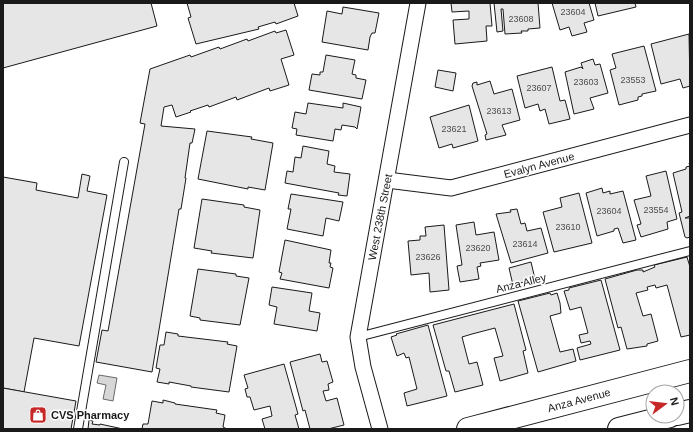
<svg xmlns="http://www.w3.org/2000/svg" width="693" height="432" font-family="Arial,sans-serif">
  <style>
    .water { fill: #d7d7d7; stroke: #6a6a6a }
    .building { fill: #e6e6e6; stroke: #1a1a1a }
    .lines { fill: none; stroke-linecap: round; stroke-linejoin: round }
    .service-casing { stroke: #1a1a1a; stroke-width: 10 }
    .minor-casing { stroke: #1a1a1a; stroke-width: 17 }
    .secondary-casing { stroke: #1a1a1a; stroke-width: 24 }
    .service { stroke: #fff; stroke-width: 8 }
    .minor { stroke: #fff; stroke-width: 15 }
    .secondary { stroke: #fff; stroke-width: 22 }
    .labels { text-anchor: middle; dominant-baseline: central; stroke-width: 3; stroke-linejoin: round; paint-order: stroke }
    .number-label { font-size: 9px; fill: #4d4d4d }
    .street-label { font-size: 11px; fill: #1a1a1a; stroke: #fff }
    .poi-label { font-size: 11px; font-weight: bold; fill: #1a1a1a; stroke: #fff; text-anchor: start }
  </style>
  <rect width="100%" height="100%" fill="#fff"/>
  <!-- water -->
  <polygon class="water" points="99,375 117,378 113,401 103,399 106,385 97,383"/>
  <!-- building -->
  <g class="building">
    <polygon points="3,3 151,3 157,26 3,68"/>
    <polygon points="187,3 294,3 298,16 276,24 275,22 258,27 259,29 196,44 188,18 191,17"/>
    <polygon points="451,3 490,3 492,26 486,26 487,41 455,44 453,20 469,19 469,11 452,12"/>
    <polygon points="494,3 538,3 540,28 528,29 528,31 521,31 522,33 505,34 503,9 501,9 503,31 497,32"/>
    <polygon points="552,3 589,3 594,20 584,23 587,32 572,36 569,27 560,30"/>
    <polygon points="595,3 635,3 636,7 598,16"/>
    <polygon points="343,7 379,13 375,33 372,33 370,37 368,50 322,42 327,11 342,14"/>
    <polygon points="286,30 294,55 281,59 289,85 270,91 269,88 237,100 236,97 209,107 208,105 190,111 191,112 176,117 172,105 164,107 161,126 195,129 192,143 190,143 185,178 186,178 181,209 179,209 152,372 96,362 102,330 108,331 145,124 140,123 150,69 190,55 191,57 219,47 220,49 247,39 248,41 275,31 276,33"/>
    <polygon points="689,34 690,86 683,88 680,79 661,84 651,44"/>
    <polygon points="644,46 656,91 642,94 642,96 638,97 638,100 619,105 610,70 616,68 612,54"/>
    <polygon points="326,55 355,60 352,74 356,75 356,78 366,80 362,99 309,90 312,74 320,75 320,72 323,72"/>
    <polygon points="593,59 595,65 600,64 608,93 590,98 594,109 574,114 565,72 581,67 583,69 581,63"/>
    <polygon points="552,67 560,101 565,100 570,119 549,124 545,109 540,111 538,104 525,108 517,76"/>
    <polygon points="438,70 456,73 453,91 435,87"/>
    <polygon points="490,81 494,94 512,89 520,120 502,125 506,135 486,140 485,135 487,134 472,86 473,83 477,82 477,85"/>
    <polygon points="308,103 343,108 343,103 361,107 357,129 355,127 342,125 341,130 335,129 333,141 296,135 297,129 292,128 295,112 306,114"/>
    <polygon points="469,105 478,141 453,148 452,144 439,148 430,117"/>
    <polygon points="207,131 252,137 251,139 273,143 265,190 248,187 248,189 198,179"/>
    <polygon points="303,146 329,151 327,164 335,166 334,172 350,174 347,196 338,195 339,193 285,183 287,171 293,172 295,157 301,158"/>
    <polygon points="689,163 690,163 690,216 685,218 690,218 690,237 687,238 685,237 679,213 682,212 673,173 686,169 686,167 690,166"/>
    <polygon points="666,171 677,219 667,222 668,229 641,237 637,225 641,224 634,200 651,196 646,176"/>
    <polygon points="82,174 90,176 87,191 107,195 79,346 34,338 24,392 3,388 3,177 37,183 36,190 78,198"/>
    <polygon points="602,188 603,193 610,191 610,194 623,191 636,240 623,243 618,228 614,229 614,231 597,236 586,193"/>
    <polygon points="579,193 592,243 554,252 543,212 562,207 560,198"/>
    <polygon points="291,194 343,202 339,221 326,218 323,236 287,229 291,209 288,209"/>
    <polygon points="202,199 244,205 244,207 260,210 253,258 211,253 212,251 194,248"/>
    <polygon points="517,209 521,224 525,223 527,231 541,228 548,253 511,263 496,214 511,212 510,210"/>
    <polygon points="474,222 476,235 494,232 499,260 480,263 481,266 477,267 479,279 460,282 457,266 462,265 456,225"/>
    <polygon points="444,225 449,290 430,292 429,273 411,275 408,241 420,240 420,236 426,236 425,227"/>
    <polygon points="285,240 331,250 329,263 331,263 330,267 333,268 329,288 280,279 282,273 279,272"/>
    <polygon points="687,257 690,267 690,335 681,337 667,285 656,288 655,285 647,287 648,290 636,293 643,316 651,314 658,341 647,344 647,346 627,349 621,327 618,328 605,279 637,270 643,270 643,272 655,267 654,265"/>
    <polygon points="531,262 535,279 513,285 509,268"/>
    <polygon points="198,269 236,274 236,276 249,278 240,325 200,320 200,318 190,316"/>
    <polygon points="601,280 620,350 580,360 577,348 591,344 590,341 581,343 579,335 588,333 581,307 570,310 564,291 569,290 569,288"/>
    <polygon points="272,287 312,293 309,311 320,313 317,331 274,324 277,307 269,305"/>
    <polygon points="550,293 551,295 557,293 560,303 561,313 550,316 560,352 573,349 576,361 538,372 518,301"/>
    <polygon points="514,304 526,350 523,351 528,373 500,381 494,358 503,356 495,328 472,334 462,337 469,364 477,362 483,385 455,392 449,371 446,371 433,325"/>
    <polygon points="428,325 447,396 407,406 404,393 417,389 409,357 406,358 404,353 397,356 391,337 397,335 396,334"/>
    <polygon points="166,332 178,334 178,336 228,342 227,344 237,346 229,392 191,387 191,386 169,382 169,384 157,382 160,369 156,368 160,345 164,345"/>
    <polygon points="320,354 322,362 327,361 333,382 328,384 329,390 323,391 326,401 337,398 344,425 328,429 310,429 305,410 303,411 290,362"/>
    <polygon points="284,364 298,414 295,415 299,429 265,429 262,419 272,416 270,406 254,410 250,397 247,397 245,389 248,388 244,375"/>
    <polygon points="3,388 76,401 71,429 3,429"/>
    <polygon points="163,400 175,403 175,404 217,410 216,413 225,415 223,427 227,429 142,429 143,424 148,424 152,401 163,403"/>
    <polygon points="89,420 93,421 92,424 100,425 100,424 123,429 88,429"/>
  </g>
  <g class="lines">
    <!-- service casing -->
    <g class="service-casing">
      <g id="service">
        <polyline points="358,337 690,251"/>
        <polyline points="78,429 124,162"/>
      </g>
    </g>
    <!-- minor casing -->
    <g class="minor-casing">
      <g id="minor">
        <polyline points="387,180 451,188 690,125"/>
        <polyline points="380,429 363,367 358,337 418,3"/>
      </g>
    </g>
    <!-- secondary casing -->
    <g class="secondary-casing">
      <g id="secondary">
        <polyline points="677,414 690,411"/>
        <polyline points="468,429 690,371"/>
        <polyline points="619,429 670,416"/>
      </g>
    </g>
    <!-- service -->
    <use href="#service" class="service"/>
    <!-- minor -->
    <use href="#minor" class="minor"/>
    <!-- secondary -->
    <use href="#secondary" class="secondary"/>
  </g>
  <!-- icons -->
  <defs>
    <g id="shop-square" transform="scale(0.9)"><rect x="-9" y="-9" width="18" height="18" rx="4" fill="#c62828" stroke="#fff"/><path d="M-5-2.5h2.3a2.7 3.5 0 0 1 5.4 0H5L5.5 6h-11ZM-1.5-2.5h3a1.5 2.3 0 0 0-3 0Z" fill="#fff"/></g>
  </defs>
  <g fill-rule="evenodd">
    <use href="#shop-square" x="38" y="415"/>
  </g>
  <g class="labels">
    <!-- number labels -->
    <g class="number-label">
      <text x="573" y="12">23604</text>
      <text x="521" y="19">23608</text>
      <text x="633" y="80">23553</text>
      <text x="586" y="82">23603</text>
      <text x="539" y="88">23607</text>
      <text x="499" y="111">23613</text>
      <text x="454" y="129">23621</text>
      <text x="656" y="210">23554</text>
      <text x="609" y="211">23604</text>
      <text x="568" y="227">23610</text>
      <text x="525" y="244">23614</text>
      <text x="478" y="248">23620</text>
      <text x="428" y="257">23626</text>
    </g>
    <!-- street labels -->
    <g class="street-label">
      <text transform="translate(539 165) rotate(-15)">Evalyn Avenue</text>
      <text transform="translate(380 217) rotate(-79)">West 238th Street</text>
      <text transform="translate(521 283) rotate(-14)">Anza Alley</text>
      <text transform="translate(579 400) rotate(-15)">Anza Avenue</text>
    </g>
    <!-- poi labels -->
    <g class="poi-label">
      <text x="51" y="415">CVS Pharmacy</text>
    </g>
  </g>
  <!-- border -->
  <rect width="693" height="432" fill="none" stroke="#1a1a1a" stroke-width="8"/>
  <!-- north arrow -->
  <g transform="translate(665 404) rotate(75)"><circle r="19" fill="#ffffff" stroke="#a3a3a3"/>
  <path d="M0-3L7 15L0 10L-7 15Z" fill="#c62828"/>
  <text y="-6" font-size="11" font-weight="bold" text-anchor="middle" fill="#1a1a1a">N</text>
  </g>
</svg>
